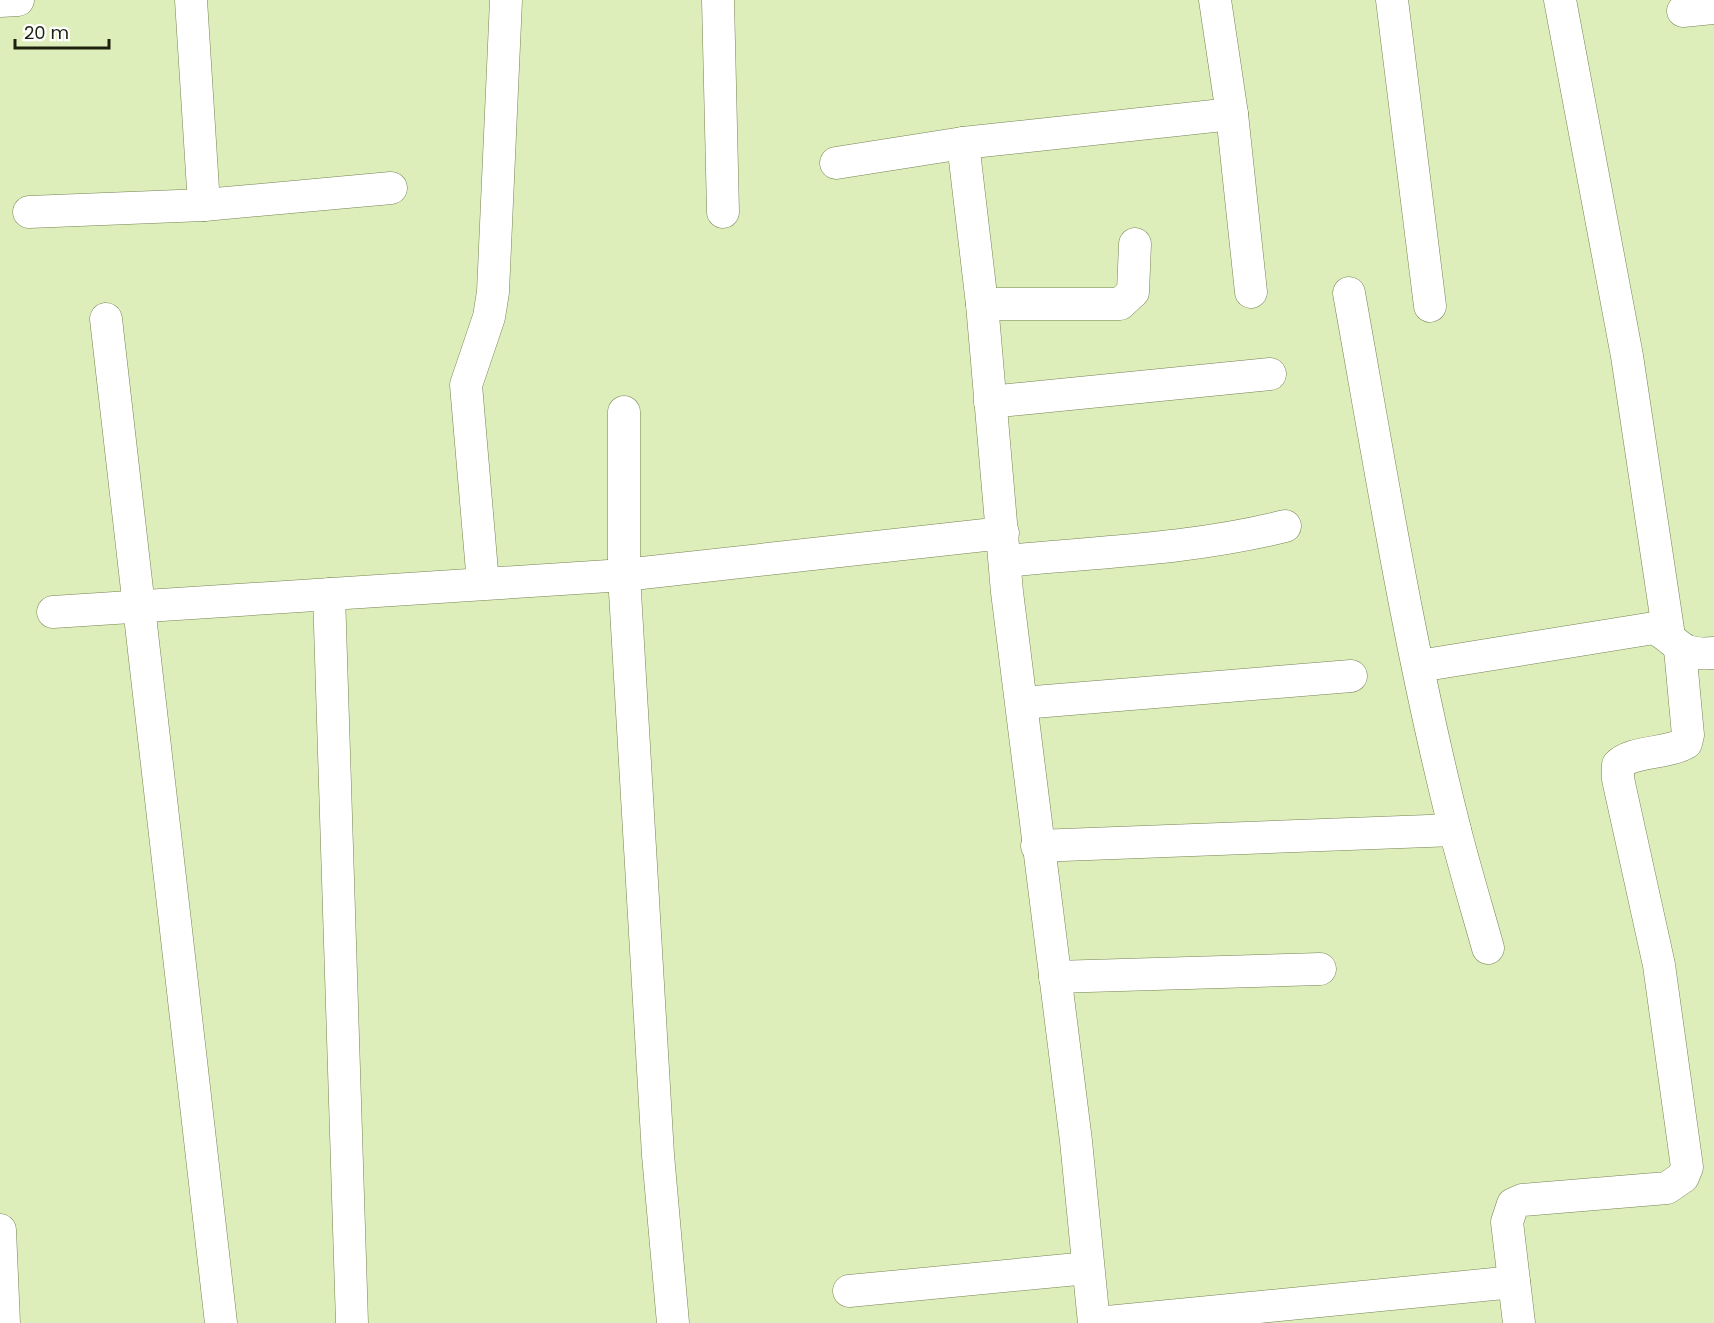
<svg xmlns="http://www.w3.org/2000/svg" width="1714" height="1323" font-family="Poppins,sans-serif">
  <style>
    .lines { fill: none; stroke-linecap: round; stroke-linejoin: round }
    .minor-casing { stroke: #758353; stroke-width: 33 }
    .minor { stroke: #fff; stroke-width: 32 }
  </style>
  <rect width="100%" height="100%" fill="#deeeba"/>
  <g class="lines">
    <!-- minor casing -->
    <g class="minor-casing">
      <g id="minor">
        <polyline points="191,0 204,205"/>
        <polyline points="718,0 723,212"/>
        <polyline points="1392,0 1430,306"/>
        <polyline points="1560,0 1627,356 1669,636"/>
        <polyline points="0,1 18,0"/>
        <polyline points="1683,11 1714,8"/>
        <polyline points="1232,114 1251,292"/>
        <polyline points="963,143 982,304 1007,592 1076,1141 1094,1323"/>
        <polyline points="836,163 963,143 1232,114 1215,0"/>
        <polyline points="29,212 204,205 391,188"/>
        <path d="M1349,293C1381,472 1410,653 1455,830C1465,869 1477,909 1488,948"/>
        <polyline points="982,304 1120,304 1133,292 1135,244"/>
        <polyline points="106,319 221,1323"/>
        <polyline points="990,402 1270,374"/>
        <polyline points="624,412 624,575 658,1155 673,1323"/>
        <path d="M1005,561C1098,552 1194,549 1285,526"/>
        <polyline points="483,583 466,385 489,317 493,292 506,0"/>
        <polyline points="329,594 352,1323"/>
        <polyline points="53,612 624,575 1003,533"/>
        <path d="M1419,666L1654,628C1682,643 1677,656 1714,653"/>
        <polyline points="1022,703 1351,676"/>
        <polyline points="1037,846 1455,830"/>
        <polyline points="1055,977 1320,969"/>
        <polyline points="0,1230 4,1323"/>
        <polyline points="849,1291 1088,1268"/>
        <polyline points="1097,1323 1514,1282"/>
        <path d="M1519,1323L1507,1222L1513,1204L1522,1200L1667,1188L1683,1177L1687,1167L1659,965L1618,779V765C1631,751 1667,754 1686,743L1688,735L1680,649"/>
      </g>
    </g>
    <!-- minor -->
    <use href="#minor" class="minor"/>
  </g>
  <!-- scale -->
  <path d="M15 39v9h94v-9" fill="none" stroke="#1c210d" stroke-width="3"/>
  <text x="24" y="39" font-size="18" fill="#1c210d" stroke="#ffffff" stroke-width="4.5" paint-order="stroke">20 m</text>
</svg>
